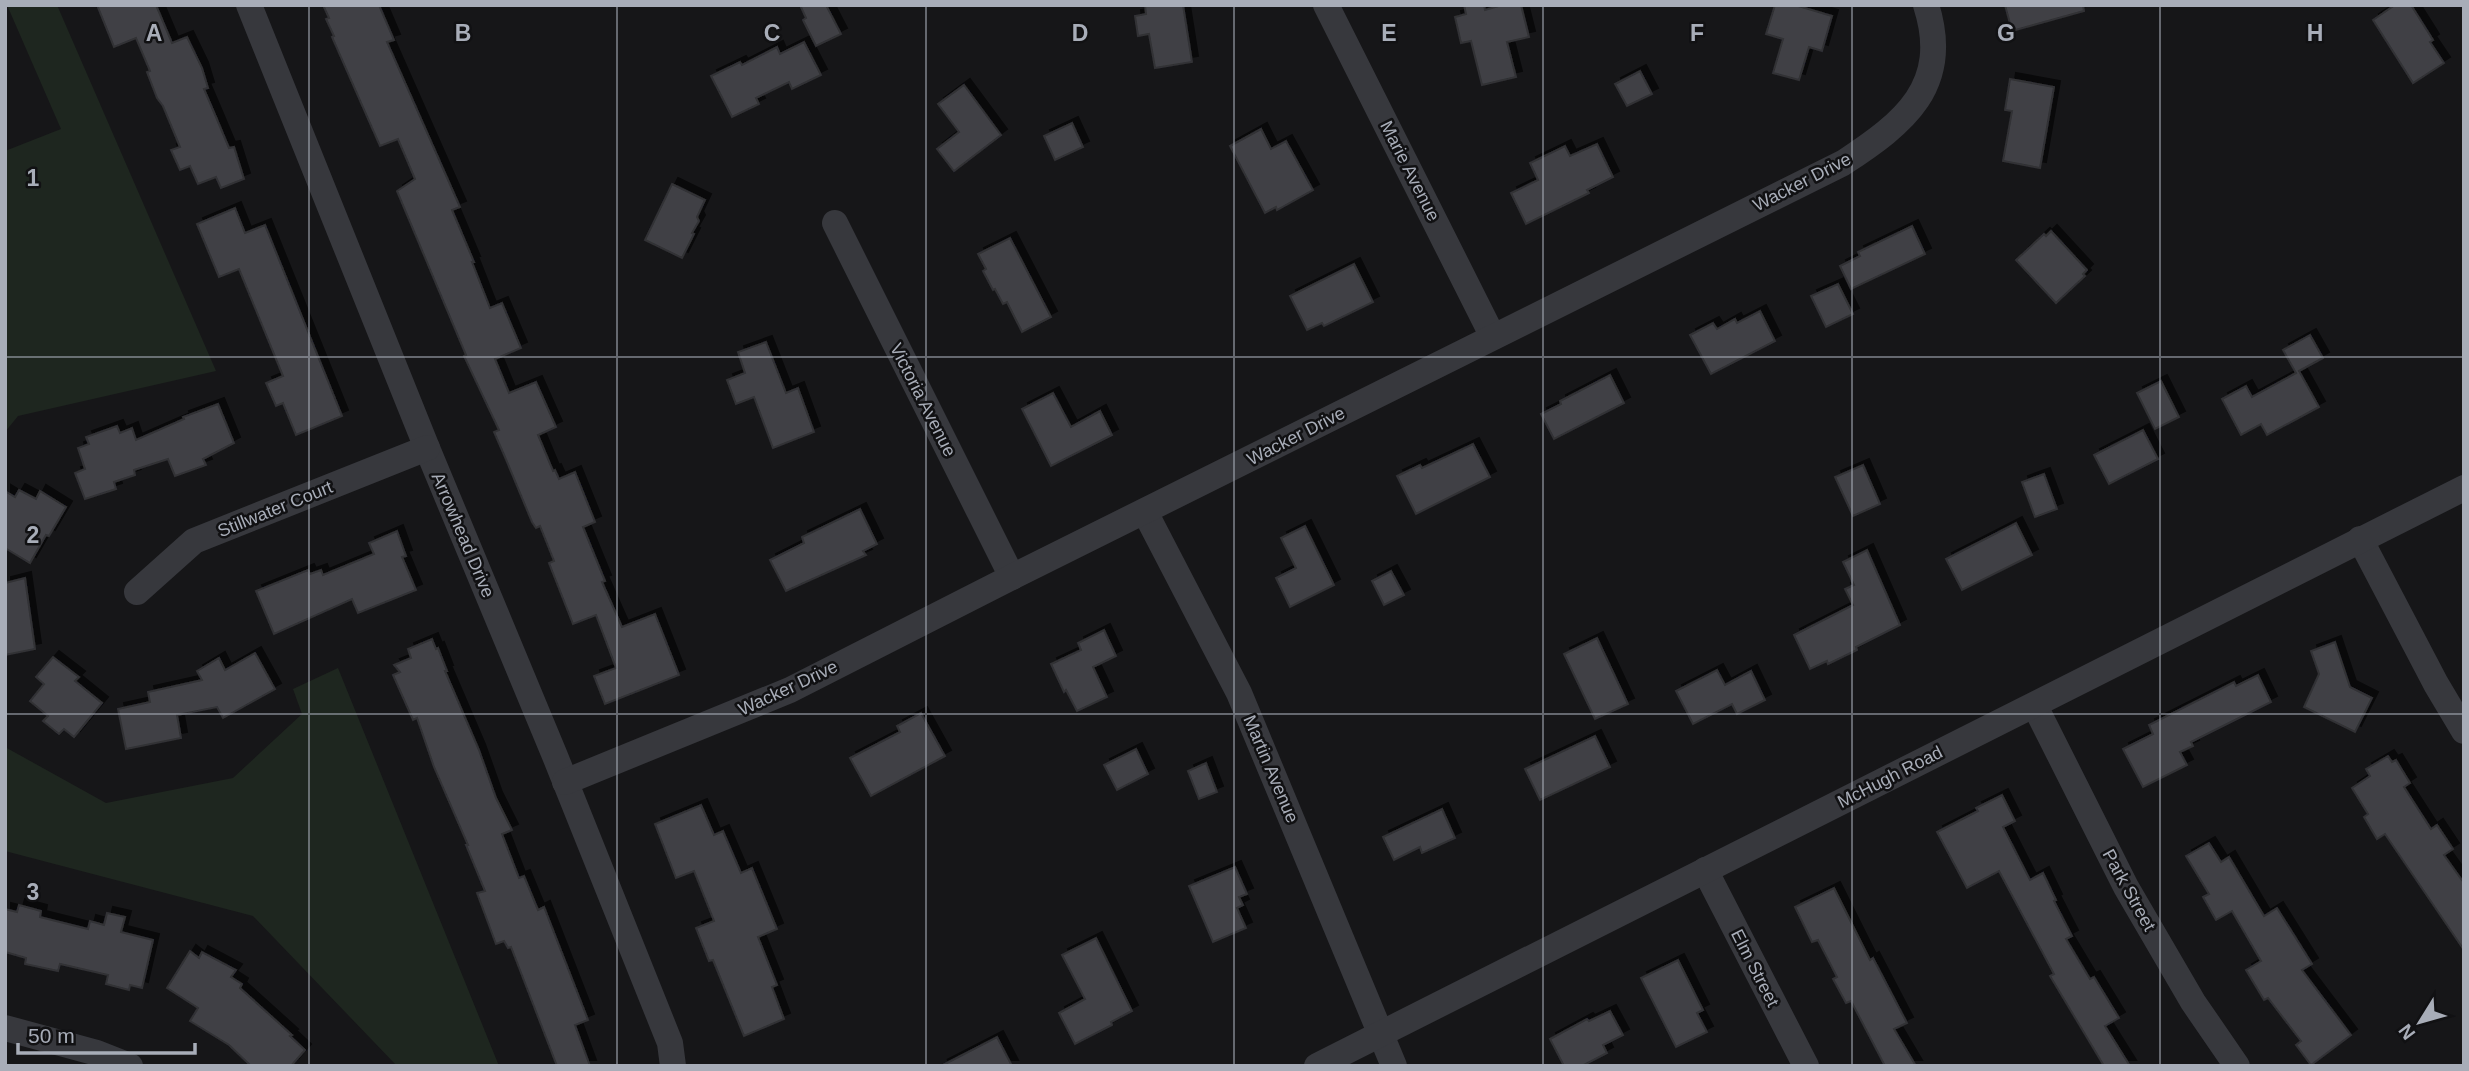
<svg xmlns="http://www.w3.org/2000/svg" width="2469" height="1071" font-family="Helvetica,sans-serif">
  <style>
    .green { fill: #1e261f }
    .building { fill: #404145; stroke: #303034; stroke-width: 2; filter: url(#shadow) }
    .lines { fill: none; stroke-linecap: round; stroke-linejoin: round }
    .street { stroke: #37383d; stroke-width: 26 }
    .grid { fill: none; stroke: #a8adb8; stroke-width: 2; stroke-opacity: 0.55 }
    .labels { text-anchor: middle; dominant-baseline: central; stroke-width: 5; stroke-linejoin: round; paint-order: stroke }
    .street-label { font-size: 18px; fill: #a8adb8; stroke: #111113 }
    .grid-label { font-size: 23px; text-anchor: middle; font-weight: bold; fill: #a8adb8; stroke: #111113; stroke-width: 5; stroke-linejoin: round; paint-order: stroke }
  </style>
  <defs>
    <filter id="shadow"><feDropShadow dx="6" dy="-6" stdDeviation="0" flood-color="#0009"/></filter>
  </defs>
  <rect width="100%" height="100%" fill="#161618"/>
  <!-- green -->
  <g class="green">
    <polygon points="7,5 57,5 216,371 18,416 5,432 5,151 61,129"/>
    <polygon points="338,668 499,1066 397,1066 253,916 5,851 5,747 106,803 233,778 302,714 293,689"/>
  </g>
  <!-- building -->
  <g class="building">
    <polygon points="97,5 156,5 172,43 187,37 202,68 208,88 204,89 216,117 229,148 234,147 244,179 221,188 216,177 198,184 190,166 180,170 171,150 180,147 163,106 157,98 147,72 150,71 136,38 114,47"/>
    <polygon points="323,5 379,5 394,40 387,42 460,207 452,210 474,262 472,262 490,308 502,303 521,348 495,359 509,393 536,382 556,427 538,435 553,471 555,470 559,479 575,472 595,522 583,527 605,581 602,582 622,627 655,614 679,675 605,704 594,676 616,668 596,615 573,624 549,563 554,561 540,526 536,528 532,522 505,457 494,432 499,430 464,356 466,355 397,191 415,179 398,139 380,146 332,37 334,36 326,19 329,18"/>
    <polygon points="800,5 826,5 841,34 816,46 803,20 806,18"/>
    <polygon points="1145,5 1183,5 1192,62 1155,68 1149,34 1138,36 1135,16 1146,14"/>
    <polygon points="1464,5 1484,5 1485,10 1502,5 1521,5 1529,37 1507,42 1516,77 1482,85 1471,41 1461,43 1455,17 1466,14"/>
    <polygon points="1775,5 1795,5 1832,16 1822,51 1809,47 1799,80 1773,73 1783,39 1766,34"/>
    <polygon points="2005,5 2083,5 2084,11 2012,31"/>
    <polygon points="2395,5 2411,5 2433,40 2430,42 2444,63 2413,83 2373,20"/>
    <polygon points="804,42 821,75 792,89 789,82 756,98 759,104 732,117 711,76 740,62 742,65 777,47 780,54"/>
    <polygon points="1640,71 1652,94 1627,106 1615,84"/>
    <polygon points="2010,79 2054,87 2040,168 2003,161 2012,111 2005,110"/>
    <polygon points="964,85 1001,135 954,171 937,149 959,132 938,104"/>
    <polygon points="1072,123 1083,147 1055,160 1044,136"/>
    <polygon points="1261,129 1271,149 1286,141 1313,190 1277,210 1276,207 1265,213 1230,146"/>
    <polygon points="1597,144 1613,177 1587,190 1589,193 1526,224 1511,193 1538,180 1530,163 1565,146 1570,156"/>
    <polygon points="672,184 705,200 697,217 699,221 692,233 694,234 682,258 645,240"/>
    <polygon points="235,208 245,233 265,225 342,416 296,435 283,403 276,406 266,383 283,376 239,269 219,277 197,224"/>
    <polygon points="1912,226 1925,254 1851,289 1840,266 1860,256 1858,252"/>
    <polygon points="2051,231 2087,270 2083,274 2085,276 2056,303 2016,260 2044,234 2046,236"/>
    <polygon points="1010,238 1051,317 1022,332 1007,302 1003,304 995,289 993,290 983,271 986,269 978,254"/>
    <polygon points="1354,264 1373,302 1324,326 1322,323 1307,330 1290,296"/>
    <polygon points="1838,284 1853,314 1826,327 1811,296"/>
    <polygon points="1760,311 1775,341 1711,374 1690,335 1713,323 1717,329 1735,319 1737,323"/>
    <polygon points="2310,335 2323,358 2299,371 2319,407 2267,435 2261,424 2241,435 2222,399 2246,386 2252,397 2296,373 2283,350"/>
    <polygon points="766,342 786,393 798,388 814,432 773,448 754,397 736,404 727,380 745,373 738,352"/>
    <polygon points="1610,375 1624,403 1554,439 1541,414 1561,404 1560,401"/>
    <polygon points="2161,381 2179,417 2155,429 2137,393"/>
    <polygon points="1053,393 1071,427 1100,411 1112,435 1051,466 1022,409"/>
    <polygon points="218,404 234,443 203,459 206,465 175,476 168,459 134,470 135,475 114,482 116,489 85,499 75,473 85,469 78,448 89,444 86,437 117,426 120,433 132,428 136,440 184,419 183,417"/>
    <polygon points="2143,430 2158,459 2109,484 2094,455"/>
    <polygon points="1473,444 1490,477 1416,514 1397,476 1420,465 1422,468"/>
    <polygon points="1863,465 1880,504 1853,516 1835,477"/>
    <polygon points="2044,474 2057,509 2035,517 2022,482"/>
    <polygon points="19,490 36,499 40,491 66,507 49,536 46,535 30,563 5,548 5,491 15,497"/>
    <polygon points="860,509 877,544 863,551 866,555 786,591 770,560 804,543 802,537"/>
    <polygon points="2016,523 2032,555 1962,590 1946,559"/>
    <polygon points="1305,526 1334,585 1290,607 1276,578 1296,568 1281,538"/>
    <polygon points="397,531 406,556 402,557 416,590 358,613 352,599 274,634 256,591 308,570 310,574 321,570 323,575 374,554 369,543"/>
    <polygon points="1867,550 1900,625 1856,647 1857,650 1828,664 1827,661 1810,669 1794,635 1853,605 1845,589 1854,585 1843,562"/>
    <polygon points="1391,571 1404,595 1384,605 1372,581"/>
    <polygon points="25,578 35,649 5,655 5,583"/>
    <polygon points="1104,630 1116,656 1093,667 1107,697 1077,711 1066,690 1064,692 1051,664 1081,650 1078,643"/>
    <polygon points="1597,638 1628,704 1595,719 1564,654"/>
    <polygon points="432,639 436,649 438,648 447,671 445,671 479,750 496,798 512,830 502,834 519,878 524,876 538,910 544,907 588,1020 575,1025 590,1066 557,1066 511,947 508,948 504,941 496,944 477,893 485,891 466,845 468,845 434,767 417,718 413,720 393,675 400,672 394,665 411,658 408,649"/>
    <polygon points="2335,642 2350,687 2372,698 2355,732 2304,707 2319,674 2311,651"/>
    <polygon points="255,653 275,689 223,718 217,707 177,715 181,738 126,749 118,709 150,702 148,692 202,680 197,671 219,658 225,670"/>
    <polygon points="53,657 79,677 75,681 102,703 74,737 64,729 59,734 43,721 48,716 30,701 44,684 36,677"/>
    <polygon points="1717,670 1725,685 1751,671 1765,700 1737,714 1732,704 1693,724 1676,691"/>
    <polygon points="2258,675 2271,702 2191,742 2193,746 2180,752 2187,765 2143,787 2123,749 2153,734 2149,725 2234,682 2236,686"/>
    <polygon points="921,713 945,756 871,796 850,758 900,732 897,726"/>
    <polygon points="1595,736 1610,767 1540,800 1525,769"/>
    <polygon points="1136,749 1148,774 1117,790 1104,765"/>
    <polygon points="2388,756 2392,762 2396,760 2410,783 2404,787 2431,829 2437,825 2453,849 2444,855 2464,883 2464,950 2385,834 2377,839 2364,817 2368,814 2352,788 2370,776 2366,769"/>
    <polygon points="1206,763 1217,792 1199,799 1188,771"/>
    <polygon points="2002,795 2015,821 2003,827 2030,880 2043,873 2056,900 2054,901 2072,936 2066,939 2090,979 2094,977 2119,1018 2105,1026 2130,1066 2104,1066 2050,976 2054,974 1999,871 1967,888 1937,832 1978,811 1976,808"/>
    <polygon points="701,805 714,835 723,831 741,873 752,868 777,929 758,937 777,985 772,987 784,1019 744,1036 713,960 709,961 696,928 714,921 694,871 676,878 655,824"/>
    <polygon points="1442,809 1455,838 1422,853 1420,847 1394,860 1383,837"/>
    <polygon points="2209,843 2221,862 2229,857 2264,916 2277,908 2312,964 2302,970 2351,1035 2311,1065 2296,1045 2301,1041 2268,998 2264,1000 2246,970 2261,961 2232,911 2216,920 2203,897 2209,894 2186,856"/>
    <polygon points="1235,867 1247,894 1239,897 1243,905 1237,908 1246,928 1213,942 1189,886"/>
    <polygon points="1834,888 1870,960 1873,958 1907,1023 1894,1029 1916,1066 1885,1066 1851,1001 1846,1003 1833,979 1837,977 1818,940 1812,942 1795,907"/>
    <polygon points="19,905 41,911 40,917 88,929 90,921 104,925 107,913 125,917 121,932 153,940 142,988 130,985 129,990 106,984 108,975 60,964 58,971 25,964 26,958 5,952 5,909 17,912"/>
    <polygon points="1096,938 1132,1011 1111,1022 1112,1025 1075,1044 1059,1013 1085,999 1062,955"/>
    <polygon points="190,951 199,958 202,952 236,970 231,977 242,984 240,988 292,1035 290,1036 305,1050 291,1066 251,1066 229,1045 190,1021 198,1008 167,988"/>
    <polygon points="1678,960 1703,1010 1697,1013 1707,1032 1676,1047 1641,978"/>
    <polygon points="1610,1011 1623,1035 1603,1045 1607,1053 1582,1066 1564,1066 1550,1039 1587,1019 1589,1021"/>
    <polygon points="997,1037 1012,1066 941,1066"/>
  </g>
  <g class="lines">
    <!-- street -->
    <g class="street">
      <polyline points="249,5 427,448 555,756 670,1043 673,1066"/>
      <polyline points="1326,5 1493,337"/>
      <polyline points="835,223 1012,577"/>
      <polyline points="1145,512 1239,693 1394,1066"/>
      <polyline points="2360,539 2436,684 2464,731"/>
      <polyline points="137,592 194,541 427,448"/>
      <polyline points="2035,706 2126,887 2193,1002 2237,1066"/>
      <path d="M565,782L790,690L1012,577L1843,163C1904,123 1952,86 1926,5"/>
      <polyline points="1705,870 1806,1066"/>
      <polyline points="5,1028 97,1053 130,1066"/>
      <polyline points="1317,1066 2464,488"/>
    </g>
  </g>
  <!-- grid -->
  <path class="grid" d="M309,5V1066M617,5V1066M926,5V1066M1234,5V1066M1543,5V1066M1852,5V1066M2160,5V1066M5,357H2464M5,714H2464"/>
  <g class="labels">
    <!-- street labels -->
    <g class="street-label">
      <text transform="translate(1410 171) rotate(63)">Marie Avenue</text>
      <text transform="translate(1802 182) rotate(-27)">Wacker Drive</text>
      <text transform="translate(923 400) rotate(63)">Victoria Avenue</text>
      <text transform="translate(1296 436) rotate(-27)">Wacker Drive</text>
      <text transform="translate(275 509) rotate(-22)">Stillwater Court</text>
      <text transform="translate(463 535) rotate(67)">Arrowhead Drive</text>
      <text transform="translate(788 688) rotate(-25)">Wacker Drive</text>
      <text transform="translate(1271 769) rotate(67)">Martin Avenue</text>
      <text transform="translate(1890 777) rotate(-27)">McHugh Road</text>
      <text transform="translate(2129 890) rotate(61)">Park Street</text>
      <text transform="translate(1755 968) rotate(63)">Elm Street</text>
    </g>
  </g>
  <g class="grid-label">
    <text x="154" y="41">A</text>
    <text x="463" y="41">B</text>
    <text x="772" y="41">C</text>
    <text x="1080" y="41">D</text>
    <text x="1389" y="41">E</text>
    <text x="1697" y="41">F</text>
    <text x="2006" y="41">G</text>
    <text x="2315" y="41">H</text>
    <text x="33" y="186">1</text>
    <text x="33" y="543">2</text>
    <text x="33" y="900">3</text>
  </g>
  <!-- border -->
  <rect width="2469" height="1071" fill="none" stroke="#a8adb8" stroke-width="14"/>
  <!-- north arrow -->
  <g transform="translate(2420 1022) rotate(233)" stroke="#111113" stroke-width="5" paint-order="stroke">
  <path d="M0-5L12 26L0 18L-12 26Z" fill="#a8adb8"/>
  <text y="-10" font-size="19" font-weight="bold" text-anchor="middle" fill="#a8adb8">N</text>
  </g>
  <!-- scale -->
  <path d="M18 1043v10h177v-10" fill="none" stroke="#a8adb8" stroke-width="3.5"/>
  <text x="28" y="1043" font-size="21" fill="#a8adb8" stroke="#111113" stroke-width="5" paint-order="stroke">50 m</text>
</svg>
